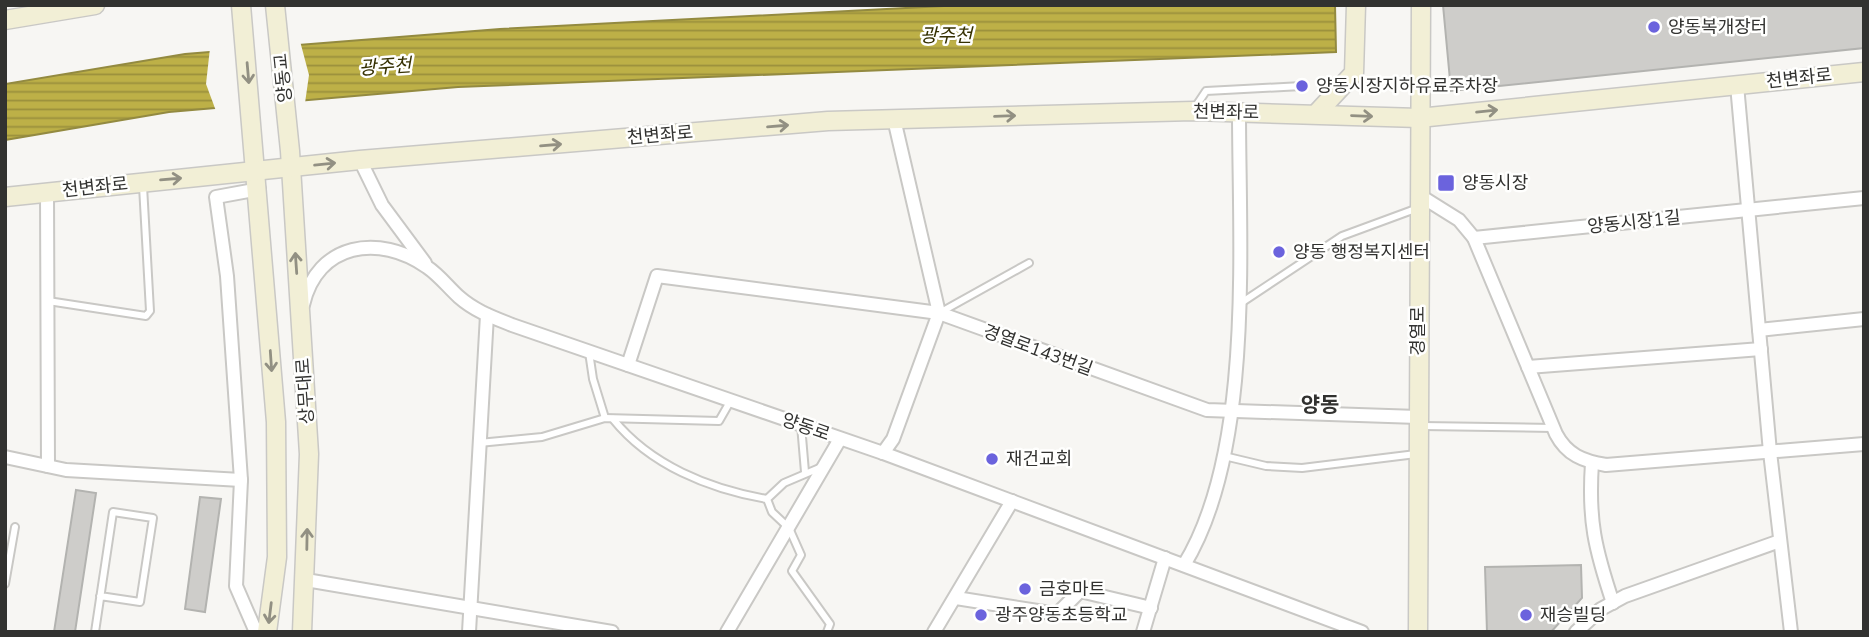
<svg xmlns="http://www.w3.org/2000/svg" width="1869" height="637" font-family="'Nunito Sans','Noto Sans KR',sans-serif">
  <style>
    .water { fill: url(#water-rules); stroke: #938a40; stroke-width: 2 }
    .pier { fill: #f7f6f3 }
    .building { fill: #cecdca; stroke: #b3b3b0; stroke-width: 2 }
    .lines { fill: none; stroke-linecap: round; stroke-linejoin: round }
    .lane-casing { stroke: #c9c8c5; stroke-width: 10 }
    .street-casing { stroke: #c9c8c5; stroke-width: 16 }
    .secondary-casing { stroke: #c9c8c5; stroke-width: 21 }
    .lane { stroke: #fff; stroke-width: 6 }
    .street { stroke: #fff; stroke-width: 12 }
    .secondary { stroke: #f2efd6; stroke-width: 18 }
    .oneway { stroke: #929083 }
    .poi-dot { fill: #6b63dd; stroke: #fffffe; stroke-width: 2.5 }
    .labels { text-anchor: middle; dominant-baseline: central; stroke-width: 5; stroke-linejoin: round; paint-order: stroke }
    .poi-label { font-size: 18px; fill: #323230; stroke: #fffffe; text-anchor: start }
    .street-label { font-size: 18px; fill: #323230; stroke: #fffffe }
    .water-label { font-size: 19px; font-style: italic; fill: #363102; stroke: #fffffe }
    .quarter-label { font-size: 21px; font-weight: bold; fill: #323230; stroke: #fffffe }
  </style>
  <defs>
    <pattern id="water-rules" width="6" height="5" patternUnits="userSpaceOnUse" patternTransform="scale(1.75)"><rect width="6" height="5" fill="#bdb047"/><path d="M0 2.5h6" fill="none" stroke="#9a903c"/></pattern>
  </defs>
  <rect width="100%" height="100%" fill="#f7f6f3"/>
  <!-- water -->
  <polygon class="water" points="963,5 1335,5 1336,52 458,87 169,112 5,140 5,84 185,54 500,29"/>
  <!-- pier -->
  <polygon class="pier" points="300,41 309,75 305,103 216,111 206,84 210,48"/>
  <!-- building -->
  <g class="building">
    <polygon points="1443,5 1864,5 1864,48 1451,91"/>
    <polygon points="76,490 96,493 75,632 54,632"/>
    <polygon points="200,497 221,499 205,612 185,609"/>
    <polygon points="1581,565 1582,598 1551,632 1487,632 1485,567"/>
  </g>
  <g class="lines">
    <!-- lane casing -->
    <g class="lane-casing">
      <g id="lane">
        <polyline points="1194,109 1206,91 1302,86"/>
        <polyline points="48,301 146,316 150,311 143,186"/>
        <polyline points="1241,303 1342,236 1418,208"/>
        <polyline points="941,312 1029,263"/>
        <polyline points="589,352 593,379 605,418"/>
        <path d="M613,419C650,465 709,489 767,499"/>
        <polyline points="801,425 805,472"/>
        <polyline points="1422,426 1553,428"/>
        <polyline points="479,443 542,437 605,418 719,421 731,400"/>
        <polyline points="1224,456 1266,466 1302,468 1416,454"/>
        <polyline points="824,466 784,483 767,499 772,512 789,528 801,555 792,571 830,624 827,632"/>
        <polyline points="5,584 15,527"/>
        <polyline points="95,632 113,512 153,518 140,602 100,596"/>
      </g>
    </g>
    <!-- street casing -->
    <g class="street-casing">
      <g id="street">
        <polyline points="1737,85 1770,452 1791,632"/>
        <polyline points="360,160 382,205 425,263"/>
        <polyline points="47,192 48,466"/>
        <path d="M1419,195L1459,220L1474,238L1556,434C1567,455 1583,461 1606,465L1864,444"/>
        <polyline points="1474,238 1864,198"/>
        <path d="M303,305C317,243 379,233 427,267C439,275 448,287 459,297C475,311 492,317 512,325L883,453L1362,632"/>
        <polyline points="1759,330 1864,319"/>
        <polyline points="628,365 657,276 939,313 1207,410 1418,417"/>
        <polyline points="1528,367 1761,349"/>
        <polyline points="883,453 893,439 939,313 894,119"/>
        <polyline points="5,457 66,470 241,480"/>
        <path d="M1592,463C1588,520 1595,549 1613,603"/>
        <path d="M1184,565C1254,451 1239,244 1239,112"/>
        <polyline points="306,580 612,632"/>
        <polyline points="956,598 1057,614 1080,591 1151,608"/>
        <polyline points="256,632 236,586 241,480 227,276 216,197 259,189"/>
        <polyline points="469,632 487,315"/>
        <polyline points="727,632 840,439"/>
        <polyline points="934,632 1012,501"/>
        <polyline points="1143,632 1165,558"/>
        <polyline points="1576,632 1601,609 1625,596 1780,541"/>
      </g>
    </g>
    <!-- secondary casing -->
    <g class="secondary-casing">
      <g id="secondary">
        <polyline points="241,5 276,422 277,557 267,632"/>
        <polyline points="275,5 290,151 309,454 302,632"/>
        <polyline points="5,20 95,5"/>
        <polyline points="1316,114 1354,73 1356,5"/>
        <polyline points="5,197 360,160 828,121 1193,111 1419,118 1864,72"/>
        <polyline points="1418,632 1421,5"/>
      </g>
    </g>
    <!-- lane -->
    <use href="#lane" class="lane"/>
    <!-- street -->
    <use href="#street" class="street"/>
    <!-- secondary -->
    <use href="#secondary" class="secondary"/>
  </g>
  <!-- one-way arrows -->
  <defs><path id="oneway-shaft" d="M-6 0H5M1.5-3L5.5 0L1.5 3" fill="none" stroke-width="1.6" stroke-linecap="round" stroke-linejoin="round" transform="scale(1.75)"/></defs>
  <g class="oneway">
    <use href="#oneway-shaft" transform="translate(248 73) rotate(85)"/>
    <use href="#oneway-shaft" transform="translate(1487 111) rotate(-6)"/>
    <use href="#oneway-shaft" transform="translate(1005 116) rotate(-2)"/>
    <use href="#oneway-shaft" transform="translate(1362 116) rotate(2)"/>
    <use href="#oneway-shaft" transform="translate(778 126) rotate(-5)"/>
    <use href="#oneway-shaft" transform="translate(551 145) rotate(-5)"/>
    <use href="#oneway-shaft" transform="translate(325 164) rotate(-6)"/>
    <use href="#oneway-shaft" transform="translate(171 179) rotate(-5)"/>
    <use href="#oneway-shaft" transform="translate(296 263) rotate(-94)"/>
    <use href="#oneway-shaft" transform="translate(271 361) rotate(86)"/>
    <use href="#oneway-shaft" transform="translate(307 539) rotate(-89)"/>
    <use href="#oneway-shaft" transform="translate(270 613) rotate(97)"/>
  </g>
  <!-- markers -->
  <g class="poi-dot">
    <circle cx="1654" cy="27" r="7"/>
    <circle cx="1302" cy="86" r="7"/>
    <rect x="1437" y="174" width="18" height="18" rx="3.5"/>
    <circle cx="1279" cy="252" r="7"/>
    <circle cx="992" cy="459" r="7"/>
    <circle cx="1025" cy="589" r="7"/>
    <circle cx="981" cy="615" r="7"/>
    <circle cx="1526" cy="615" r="7"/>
  </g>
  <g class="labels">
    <!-- poi labels -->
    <g class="poi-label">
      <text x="1668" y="27">양동복개장터</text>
      <text x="1316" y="86">양동시장지하유료주차장</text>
      <text x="1462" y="183">양동시장</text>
      <text x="1293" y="252">양동 행정복지센터</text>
      <text x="1006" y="459">재건교회</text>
      <text x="1039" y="589">금호마트</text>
      <text x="995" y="615">광주양동초등학교</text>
      <text x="1540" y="615">재승빌딩</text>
    </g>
    <!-- street labels -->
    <g class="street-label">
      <text transform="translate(283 78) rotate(-96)">양동교</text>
      <text transform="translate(1799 78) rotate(-6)">천변좌로</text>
      <text transform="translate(1226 112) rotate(1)">천변좌로</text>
      <text transform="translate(660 135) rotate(-5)">천변좌로</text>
      <text transform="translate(95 187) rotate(-6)">천변좌로</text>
      <text transform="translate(1634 222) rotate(-6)">양동시장1길</text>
      <text transform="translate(1418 331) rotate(-90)">경열로</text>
      <text transform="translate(1038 350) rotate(20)">경열로143번길</text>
      <text transform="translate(305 391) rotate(-94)">상무대로</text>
      <text transform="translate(806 427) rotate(19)">양동로</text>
    </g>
    <!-- water labels -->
    <g class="water-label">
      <text x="946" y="36">광주천</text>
      <text transform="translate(385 67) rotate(-4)">광주천</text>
    </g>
    <!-- quarter labels -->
    <g class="quarter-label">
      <text x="1320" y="405">양동</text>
    </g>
  </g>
  <!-- border -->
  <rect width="1869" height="637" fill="none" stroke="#323230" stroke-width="14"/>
</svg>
